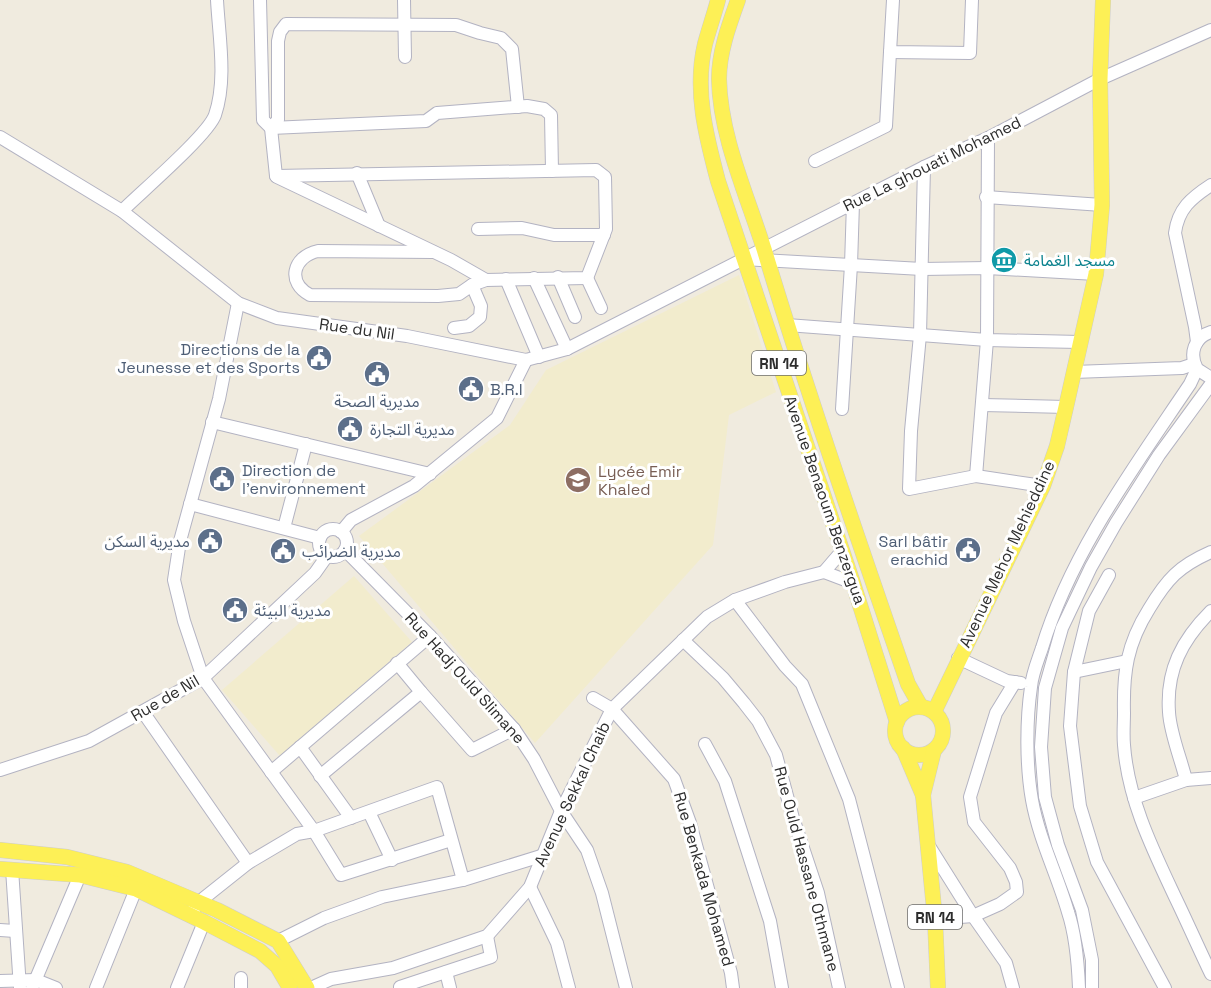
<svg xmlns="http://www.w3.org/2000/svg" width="1211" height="988" font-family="'Space Grotesk','Noto Sans Arabic',sans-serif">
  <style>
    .education { fill: #f2eccd }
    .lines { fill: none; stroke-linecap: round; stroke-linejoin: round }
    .minor-casing { stroke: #b3b3c2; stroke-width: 14 }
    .major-casing { stroke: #cdcdcd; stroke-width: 16 }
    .minor { stroke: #fff; stroke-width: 12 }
    .major { stroke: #fdf056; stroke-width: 15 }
    .labels { text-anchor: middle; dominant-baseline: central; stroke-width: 6; stroke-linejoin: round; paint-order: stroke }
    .shield { fill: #fff; stroke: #6c6c6c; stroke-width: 1.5 }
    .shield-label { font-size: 15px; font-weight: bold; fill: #2d2d2d }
    .street-label { font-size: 16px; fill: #2d2d2d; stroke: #fff }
    .culture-label { font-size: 16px; fill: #0d838f; stroke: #fff; text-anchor: start }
    .service-label { font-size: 16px; fill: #4e5e75; stroke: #fff; text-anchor: start }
    .education-label { font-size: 16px; fill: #785e54; stroke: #fff; text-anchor: start }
  </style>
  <rect width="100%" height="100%" fill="#f0ebdf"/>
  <!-- education -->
  <g class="education">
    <polygon points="739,275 776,392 729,415 713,545 535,743 359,536 510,425 546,370"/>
    <polygon points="354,576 412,642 280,756 222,690"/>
  </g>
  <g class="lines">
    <!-- minor casing -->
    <g class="minor-casing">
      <g id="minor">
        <polyline points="260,0 263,120 271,128 276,176"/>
        <polyline points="404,0 405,57"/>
        <polyline points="893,0 890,52 970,53 972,0"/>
        <polyline points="271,128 278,120 278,41 280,32 286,24 456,25 480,33 501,38 512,49 518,107"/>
        <polyline points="271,128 426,121 437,113 527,106 544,109 551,115 552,171"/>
        <polyline points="0,137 122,211 238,303 277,318 407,336 526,360 567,349 924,167 988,138 1100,79 1211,30"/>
        <polyline points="815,161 886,126 890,52"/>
        <polyline points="924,167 920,335 911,431 909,489 976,476 1043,486"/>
        <polyline points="357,173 379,226"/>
        <polyline points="276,176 596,170 605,177 606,229 587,278 486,280 472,285"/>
        <polyline points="277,177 451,260 486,280"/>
        <polyline points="986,197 1102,205"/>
        <path d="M122,211C140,193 208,135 215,115C227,80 219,37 217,0"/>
        <polyline points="478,229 522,228 554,235 604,235"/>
        <path d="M433,252L318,251C292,257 287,283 310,295L438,296L459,294L472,285L481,306L480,317L469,326L454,328"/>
        <polyline points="744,259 922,269 987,268 1096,274"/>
        <polyline points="558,277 575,317"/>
        <polyline points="534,278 567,349"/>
        <polyline points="587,278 601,308"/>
        <polyline points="506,279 539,357"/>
        <polyline points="238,303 219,399 180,541 174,580 184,621 203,678 314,831 437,787 463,880 541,856"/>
        <polyline points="787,325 987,340 1080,342"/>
        <path d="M1211,332C1194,337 1189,354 1197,369L1211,378"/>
        <path d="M1197,342L1195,327L1175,233C1178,209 1191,198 1211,185"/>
        <polyline points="1074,372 1182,368 1194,364"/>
        <polyline points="982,405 1066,407"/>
        <polyline points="842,409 851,265 853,203"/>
        <polyline points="212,422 430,474"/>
        <polyline points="976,476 987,340 988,138"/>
        <polyline points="190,504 320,538"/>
        <polyline points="284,528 306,444"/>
        <circle cx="333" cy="543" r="14"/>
        <polyline points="341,532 351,520 414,486 497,418 526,360"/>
        <polyline points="345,550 430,636 514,729 534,759 561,811 587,850 602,893 626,988"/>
        <path d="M1211,552C1179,566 1167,579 1149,609C1127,644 1123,672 1124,713C1124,723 1123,734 1124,745C1128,800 1153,850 1176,899C1188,924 1199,949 1211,974"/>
        <polyline points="824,572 853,583"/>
        <polyline points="824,572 842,551"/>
        <polyline points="1109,575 1089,611 1074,672 1070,726 1080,806 1097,862 1165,988"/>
        <polyline points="735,600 785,666 802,684 849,799 898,988"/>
        <path d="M1211,611C1182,640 1166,670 1169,712C1170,733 1181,759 1186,780L1211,778"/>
        <polyline points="683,640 723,678 744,703 758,721 776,755 793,818 818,893 839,988"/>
        <polyline points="958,658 1007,681 1021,683"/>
        <polyline points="397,663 421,692"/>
        <polyline points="1074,672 1127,661"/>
        <polyline points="593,698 612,709 674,779 690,823 731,973 733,988"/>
        <polyline points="143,712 248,863"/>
        <polyline points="705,744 725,781 770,921 782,988"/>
        <polyline points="300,747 351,818"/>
        <polyline points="0,770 89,741 203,678 315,573 327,556"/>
        <polyline points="271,772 430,636"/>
        <polyline points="320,776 421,692 472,750 514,729"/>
        <polyline points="1134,798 1186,780"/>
        <polyline points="369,812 392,860"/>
        <polyline points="929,846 973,916 1006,963 1013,988"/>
        <polyline points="12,869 20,988"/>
        <polyline points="530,887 557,943 569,988"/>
        <polyline points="194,909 199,902 248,863 297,834 314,831 341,875 451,840"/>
        <polyline points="935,919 973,916 1000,904 1017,892 1016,882 1010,868 974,822 970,797 996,713 1015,682"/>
        <polyline points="0,930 15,931"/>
        <polyline points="278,941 324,918 382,897 463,880"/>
        <polyline points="446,972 450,988"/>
        <polyline points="0,981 36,980 56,988"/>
        <polyline points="400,987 491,957 487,936"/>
        <polyline points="32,988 80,875"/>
        <polyline points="96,988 136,889"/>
        <polyline points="177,988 204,922"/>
        <polyline points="241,988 241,978"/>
        <polyline points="311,988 331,979 393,968 487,936 530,887 561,811 612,709 707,617 735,600 785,582 824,572"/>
        <path d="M1079,988C1078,963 1076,936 1068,912C1057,874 1039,839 1032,800C1026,766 1026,721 1031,687C1032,674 1038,660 1042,648C1071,552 1135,466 1190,384L1197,369"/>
        <polyline points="1092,988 1092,960 1082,910 1058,845 1045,797 1041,747 1045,688 1062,628 1091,567 1116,523 1159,455 1211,384"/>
      </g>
    </g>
    <!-- major casing -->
    <g class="major-casing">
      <g id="major">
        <path d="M718,0C714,15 709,29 705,44C694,90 706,136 718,181L853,583L897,722"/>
        <path d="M738,0C729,25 719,52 719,79C720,136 747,195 764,249C808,395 858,539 908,684L921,707"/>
        <circle cx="919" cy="731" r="24"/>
        <polyline points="934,712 1043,486 1057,446 1066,407 1096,274 1102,205 1100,79 1103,0"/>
        <polyline points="903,748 923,795"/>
        <polyline points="934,750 923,795 935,919 938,988"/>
        <polyline points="0,850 67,857 127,872 217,910 278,941 307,988"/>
        <polyline points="0,869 80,875 136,889 204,922 260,951 277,966 290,988"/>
      </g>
    </g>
    <!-- minor -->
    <use href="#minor" class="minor"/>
    <!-- major -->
    <use href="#major" class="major"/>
  </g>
  <!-- icons -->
  <defs>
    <g id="museum-disc" transform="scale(1.35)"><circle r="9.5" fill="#0f9aa8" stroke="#fff"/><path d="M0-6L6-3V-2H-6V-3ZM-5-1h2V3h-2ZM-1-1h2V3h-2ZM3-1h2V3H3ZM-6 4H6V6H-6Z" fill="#fff"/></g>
    <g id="civic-disc" transform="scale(1.35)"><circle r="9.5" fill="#5c6f8a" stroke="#fff"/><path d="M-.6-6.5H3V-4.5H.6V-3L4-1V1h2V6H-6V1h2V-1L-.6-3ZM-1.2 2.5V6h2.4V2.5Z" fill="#fff"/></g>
    <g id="school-disc" transform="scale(1.35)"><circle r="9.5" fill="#8d6e63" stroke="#fff"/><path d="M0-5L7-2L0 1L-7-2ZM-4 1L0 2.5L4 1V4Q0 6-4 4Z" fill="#fff"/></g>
  </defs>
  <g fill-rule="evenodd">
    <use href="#museum-disc" x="1004" y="260"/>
    <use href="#civic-disc" x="319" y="358"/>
    <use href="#civic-disc" x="377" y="374"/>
    <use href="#civic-disc" x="471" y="389"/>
    <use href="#civic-disc" x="350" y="429"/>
    <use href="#civic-disc" x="222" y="479"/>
    <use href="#school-disc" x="578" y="480"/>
    <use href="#civic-disc" x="210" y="541"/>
    <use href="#civic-disc" x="968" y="550"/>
    <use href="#civic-disc" x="283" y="551"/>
    <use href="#civic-disc" x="235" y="610"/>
  </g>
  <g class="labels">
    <!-- shield labels -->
    <g class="shield">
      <rect x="752" y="351" width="54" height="24" rx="4.5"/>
      <rect x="908" y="905" width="54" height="24" rx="4.5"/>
    </g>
    <g class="shield-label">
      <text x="779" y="363">RN 14</text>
      <text x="935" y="917">RN 14</text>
    </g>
    <!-- street labels -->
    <g class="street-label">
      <text transform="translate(932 164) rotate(-26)">Rue La ghouati Mohamed</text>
      <text transform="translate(357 329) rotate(8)">Rue du Nil</text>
      <text transform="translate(825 500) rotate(71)">Avenue Benaoum Benzergua</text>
      <text transform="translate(1007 554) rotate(-65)">Avenue Mehor Mehieddine</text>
      <text transform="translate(465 678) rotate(48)">Rue Hadj Ould Slimane</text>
      <text transform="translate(165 698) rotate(-30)">Rue de Nil</text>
      <text transform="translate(572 794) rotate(-65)">Avenue Sekkal Chaib</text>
      <text transform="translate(807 869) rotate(75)">Rue Ould Hassane Othmane</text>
      <text transform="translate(704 879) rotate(74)">Rue Benkada Mohamed</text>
    </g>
    <!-- culture labels -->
    <g class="culture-label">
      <text x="1024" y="260">مسجد الغمامة</text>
    </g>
    <!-- service labels -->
    <g class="service-label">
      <text x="300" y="349" text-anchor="end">Directions de la<tspan x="300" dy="18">Jeunesse et des Sports</tspan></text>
      <text x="490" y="389">B.R.I</text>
      <text x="377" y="401" text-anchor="middle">مديرية الصحة</text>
      <text x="370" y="429">مديرية التجارة</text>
      <text x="242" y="470">Direction de<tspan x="242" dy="18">l'environnement</tspan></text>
      <text x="190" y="541" text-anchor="end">مديرية السكن</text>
      <text x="948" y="541" text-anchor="end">Sarl bâtir<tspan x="948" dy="18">erachid</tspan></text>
      <text x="302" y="551">مديرية الضرائب</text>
      <text x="254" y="610">مديرية البيئة</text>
    </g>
    <!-- education labels -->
    <g class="education-label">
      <text x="598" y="471">Lycée Emir<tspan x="598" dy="18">Khaled</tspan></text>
    </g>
  </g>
</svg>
